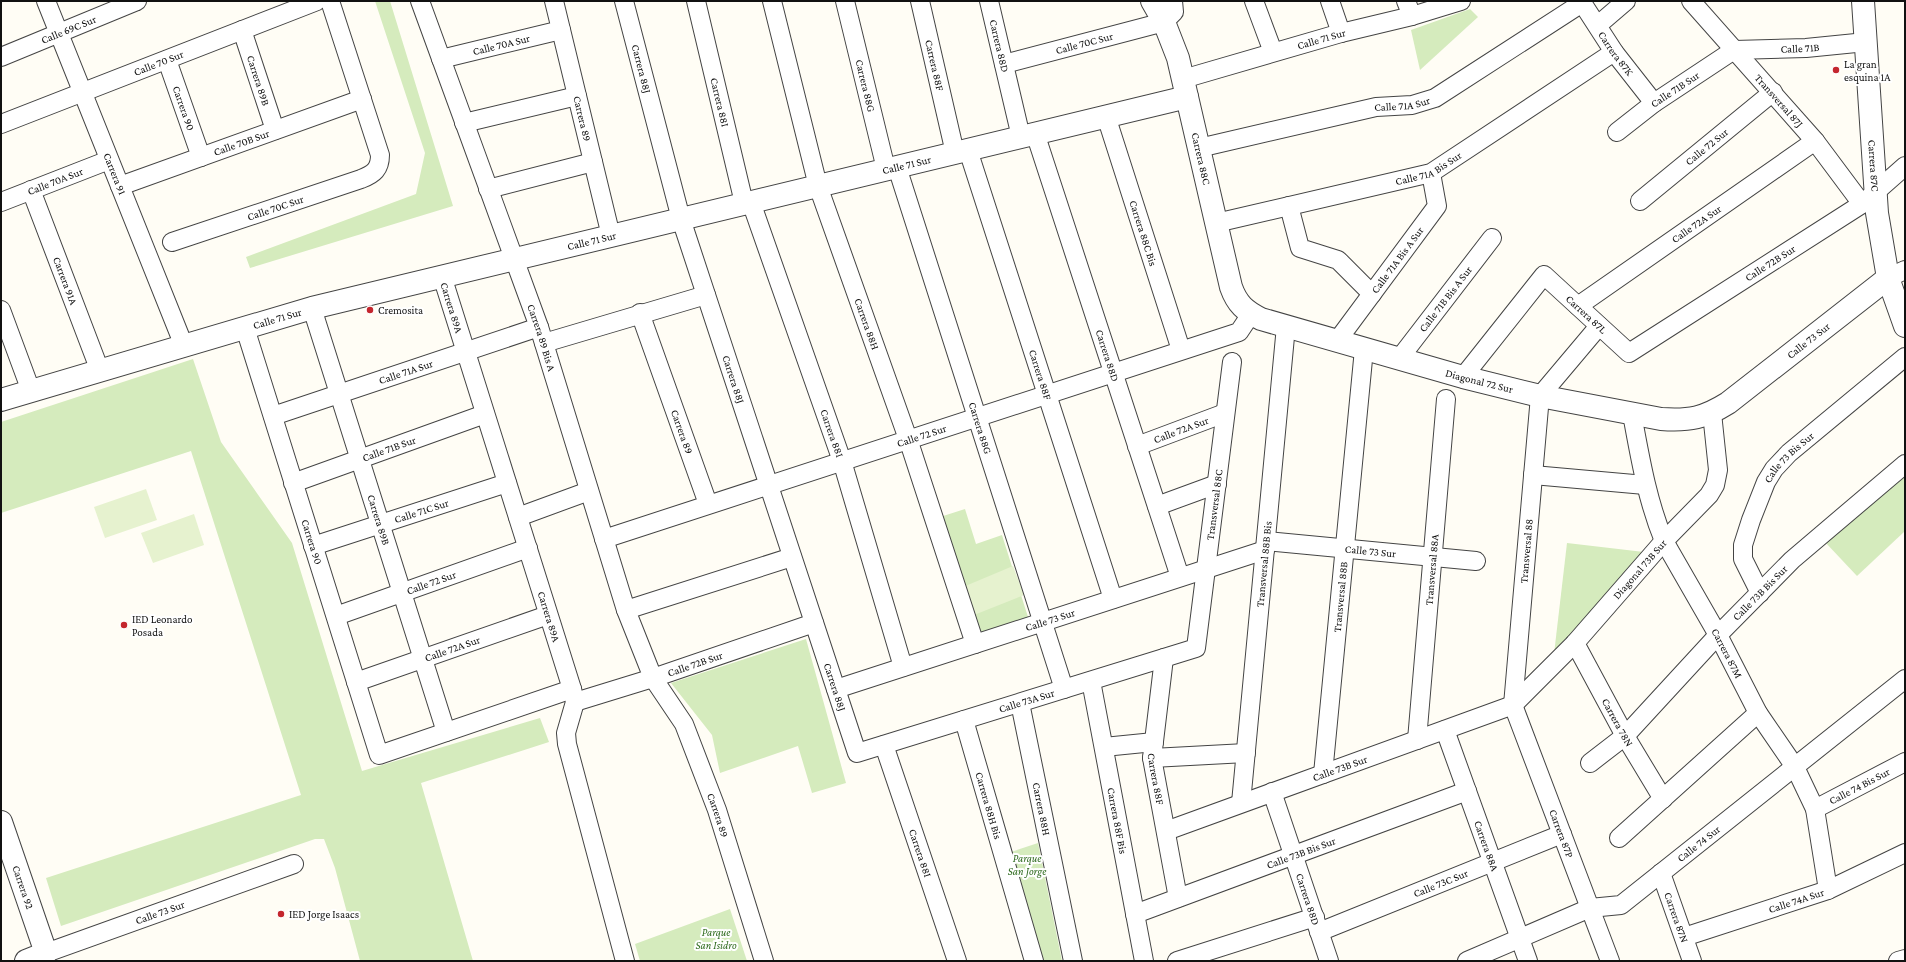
<svg xmlns="http://www.w3.org/2000/svg" width="1906" height="962" font-family="'Crimson Pro',serif">
  <style>
    .green { fill: #d5ebbd }
    .pitch { fill: #e6f2cf }
    .lines { fill: none; stroke-linecap: round; stroke-linejoin: round }
    .minor-casing { stroke: #444; stroke-width: 20 }
    .tertiary-casing { stroke: #444; stroke-width: 24 }
    .minor { stroke: #fff; stroke-width: 18 }
    .tertiary { stroke: #fff; stroke-width: 22 }
    .poi-dot { fill: #c4262e; stroke: #fff; stroke-width: 1.5 }
    .labels { text-anchor: middle; dominant-baseline: central; stroke-width: 4; stroke-linejoin: round; paint-order: stroke }
    .street-label { font-size: 11px; fill: #111; stroke: #fff }
    .poi-label { font-size: 11px; fill: #111; stroke: #fff; text-anchor: start }
    .park-label { font-size: 11px; font-style: italic; fill: #2f6b1f; stroke: #fff }
  </style>
  <rect width="100%" height="100%" fill="#fffdf5"/>
  <!-- green -->
  <g class="green">
    <polygon points="375,1 390,1 453,206 250,268 246,257 416,194 425,153"/>
    <polygon points="1470,9 1478,17 1420,70 1411,30"/>
    <polygon points="193,359 221,442 292,543 362,771 540,718 549,742 421,783 473,961 360,961 335,868 324,839 315,839 61,926 46,878 301,795 191,451 1,513 1,422"/>
    <polygon points="1905,475 1905,531 1857,576 1825,542"/>
    <polygon points="965,509 976,544 1002,535 1028,617 978,633 940,517"/>
    <polygon points="1567,543 1644,552 1554,654"/>
    <polygon points="806,639 846,783 812,793 798,746 720,773 712,735 671,683"/>
    <polygon points="1038,843 1062,961 1039,961 1008,853"/>
    <polygon points="730,909 747,961 640,961 635,944"/>
  </g>
  <!-- pitch -->
  <g class="pitch">
    <polygon points="146,489 157,520 105,538 94,507"/>
    <polygon points="194,514 204,545 153,563 141,533"/>
    <polygon points="1013,566 1024,595 974,615 963,587"/>
  </g>
  <g class="lines">
    <!-- minor casing -->
    <g class="minor-casing">
      <g id="minor">
        <path id="s1" d="M46,1L184,346"/>
        <path id="s2" d="M420,1L539,327L626,610L653,678L684,724L717,810L764,961"/>
        <path id="s3" d="M554,1L611,236"/>
        <path id="s4" d="M624,1L681,219L857,753L1196,648L1232,362"/>
        <path id="s5" d="M696,1L744,203"/>
        <path id="s6" d="M772,1L818,186L908,439L975,644"/>
        <path id="s7" d="M845,1L886,169"/>
        <path id="s8" d="M920,1L955,153"/>
        <path id="s9" d="M989,1L1021,137"/>
        <polyline points="1254,1 1273,52"/>
        <polyline points="1330,1 1341,33"/>
        <polyline points="1406,1 1412,16"/>
        <path id="s10" d="M1581,1L1614,52L1654,103"/>
        <path id="s11" d="M1691,1L1815,141L1862,204"/>
        <polyline points="1598,25 1626,1"/>
        <path id="s12" d="M242,30L275,130"/>
        <path id="s13" d="M1,57L137,1"/>
        <path id="s14" d="M441,59L561,30"/>
        <path id="s15" d="M167,60L201,157"/>
        <path id="s16" d="M1004,64L1164,22L1174,12L1173,1"/>
        <path id="s17" d="M1183,79L1341,33L1412,16L1461,1"/>
        <path id="s18" d="M1106,116L1181,350"/>
        <polyline points="464,123 577,96"/>
        <path id="s19" d="M1,124L317,1"/>
        <path id="s20" d="M1617,132L1654,103L1734,50L1806,48L1866,42"/>
        <path id="s21" d="M1035,133L1180,577"/>
        <path id="s22" d="M1199,148L1376,107L1412,105L1435,98L1582,3"/>
        <path id="s23" d="M968,150L1113,599"/>
        <path id="s24" d="M897,167L1064,689"/>
        <path id="s25" d="M120,186L362,99"/>
        <polyline points="488,189 593,162"/>
        <path id="s26" d="M31,190L100,371"/>
        <path id="s27" d="M1640,201L1773,92"/>
        <path id="s28" d="M1,202L109,160"/>
        <path id="s29" d="M751,202L842,461L903,667"/>
        <polyline points="1289,206 1300,248 1338,260 1372,294"/>
        <path id="s30" d="M1216,223L1431,173L1614,52"/>
        <path id="s31" d="M172,242L361,179C374,174 380,169 380,155L330,1"/>
        <path id="s32" d="M442,276L572,689L575,702L566,733L567,744L625,961"/>
        <polyline points="1888,278 1905,270"/>
        <path id="s33" d="M1578,306L1815,141"/>
        <path id="s34" d="M312,308L446,732"/>
        <polyline points="1,310 31,391"/>
        <path id="s35" d="M640,313L708,504"/>
        <path id="s36" d="M1599,326L1540,396L1513,705L1610,961"/>
        <path id="s37" d="M245,328L379,755L572,689"/>
        <path id="s38" d="M1337,341L1437,206L1431,173"/>
        <polyline points="544,343 706,295"/>
        <path id="s39" d="M1399,359L1492,238"/>
        <path id="s40" d="M1463,377L1544,275L1629,353L1862,204L1905,166"/>
        <path id="s41" d="M1632,414C1640,457 1647,500 1664,541L1718,635L1758,713L1795,767L1815,809L1828,890"/>
        <path id="s42" d="M273,416L539,327"/>
        <path id="s43" d="M1137,446L1225,413"/>
        <polyline points="1533,475 1645,485"/>
        <path id="s44" d="M293,483L485,414"/>
        <polyline points="1157,506 1217,484"/>
        <polyline points="518,517 589,491"/>
        <path id="s45" d="M604,539L1239,332L1251,314"/>
        <path id="s46" d="M1266,541L1476,561"/>
        <path id="s47" d="M313,546L507,483"/>
        <path id="s48" d="M1760,593L1743,559V545L1751,520L1766,482L1774,469L1789,453L1905,357"/>
        <polyline points="626,610 792,557"/>
        <path id="s49" d="M336,616L528,548"/>
        <path id="s50" d="M1575,643L1625,736L1663,799"/>
        <path id="s51" d="M1164,658L1152,758L1178,898"/>
        <path id="s52" d="M1091,681L1144,961"/>
        <path id="s53" d="M356,682L548,615"/>
        <path id="s54" d="M836,689L1265,550"/>
        <path id="s55" d="M575,702L653,678L814,623"/>
        <path id="s56" d="M1020,703L1073,961"/>
        <path id="s57" d="M964,720L1034,961"/>
        <path id="s58" d="M1445,730L1528,961"/>
        <path id="s59" d="M1417,740L1446,399"/>
        <path id="s60" d="M884,745L957,961"/>
        <polyline points="1104,747 1154,742"/>
        <polyline points="1152,758 1246,753"/>
        <path id="s61" d="M1590,763L1625,736L1718,635L1792,560L1905,464"/>
        <path id="s62" d="M1323,774L1364,349"/>
        <path id="s63" d="M1272,792L1329,961"/>
        <path id="s64" d="M1241,803L1286,326"/>
        <path id="s65" d="M1815,809L1905,762"/>
        <path id="s66" d="M1166,831L1513,705L1575,643L1664,541L1709,495L1715,485L1718,470L1712,413"/>
        <polyline points="1619,838 1758,713"/>
        <path id="s67" d="M1661,873L1692,961"/>
        <path id="s68" d="M1135,914L1467,791"/>
        <path id="s69" d="M1319,932L1562,834"/>
        <path id="s70" d="M1684,937L1828,890L1905,853"/>
        <path id="s71" d="M46,953L294,864"/>
        <polyline points="1177,961 1315,917"/>
        <path id="s72" d="M1467,961L1590,908L1621,905L1905,679"/>
        <polyline points="1898,961 1905,959"/>
      </g>
    </g>
    <!-- tertiary casing -->
    <g class="tertiary-casing">
      <g id="tertiary">
        <path id="s73" d="M1152,1L1164,22L1178,58L1231,287C1237,304 1245,311 1261,319L1463,377L1540,396L1661,419C1690,421 1704,418 1728,403L1888,278"/>
        <path id="s74" d="M1863,1L1877,213L1888,278L1905,326"/>
        <path id="s75" d="M1,400L312,308L1187,97"/>
        <path id="s76" d="M1,822L46,953L26,961"/>
      </g>
    </g>
    <!-- minor -->
    <use href="#minor" class="minor"/>
    <!-- tertiary -->
    <use href="#tertiary" class="tertiary"/>
  </g>
  <!-- markers -->
  <g class="poi-dot">
    <circle cx="1836" cy="70" r="4"/>
    <circle cx="370" cy="310" r="4"/>
    <circle cx="124" cy="625" r="4"/>
    <circle cx="281" cy="914" r="4"/>
  </g>
  <g class="labels">
    <!-- street labels -->
    <g class="street-label">
      <text stroke="none"><textPath href="#s13" startOffset="73">Calle 69C Sur</textPath></text>
      <text stroke="none"><textPath href="#s17" startOffset="144">Calle 71 Sur</textPath></text>
      <text stroke="none"><textPath href="#s16" startOffset="83">Calle 70C Sur</textPath></text>
      <text stroke="none"><textPath href="#s14" startOffset="62">Calle 70A Sur</textPath></text>
      <text stroke="none"><textPath href="#s9" startOffset="46">Carrera 88D</textPath></text>
      <text stroke="none"><textPath href="#s20" startOffset="209">Calle 71B</textPath></text>
      <text stroke="none"><textPath href="#s10" startOffset="63">Carrera 87K</textPath></text>
      <text stroke="none"><textPath href="#s19" startOffset="169">Calle 70 Sur</textPath></text>
      <text stroke="none"><textPath href="#s8" startOffset="66">Carrera 88F</textPath></text>
      <text stroke="none"><textPath href="#s4" startOffset="70">Carrera 88J</textPath></text>
      <text stroke="none"><textPath href="#s12" startOffset="53">Carrera 89B</textPath></text>
      <text stroke="none"><textPath href="#s7" startOffset="87">Carrera 88G</textPath></text>
      <text stroke="none"><textPath href="#s20" startOffset="72">Calle 71B Sur</textPath></text>
      <text stroke="none"><textPath href="#s11" startOffset="133">Transversal 87J</textPath></text>
      <text stroke="none"><textPath href="#s5" startOffset="104">Carrera 88I</textPath></text>
      <text stroke="none"><textPath href="#s22" startOffset="208">Calle 71A Sur</textPath></text>
      <text stroke="none"><textPath href="#s15" startOffset="51">Carrera 90</textPath></text>
      <text stroke="none"><textPath href="#s3" startOffset="121">Carrera 89</textPath></text>
      <text stroke="none"><textPath href="#s25" startOffset="129">Calle 70B Sur</textPath></text>
      <text stroke="none"><textPath href="#s27" startOffset="86">Calle 72 Sur</textPath></text>
      <text stroke="none"><textPath href="#s73" startOffset="166">Carrera 88C</textPath></text>
      <text stroke="none"><textPath href="#s75" startOffset="936">Calle 71 Sur</textPath></text>
      <text stroke="none"><textPath href="#s74" startOffset="165">Carrera 87C</textPath></text>
      <text stroke="none"><textPath href="#s30" startOffset="220">Calle 71A Bis Sur</textPath></text>
      <text stroke="none"><textPath href="#s1" startOffset="186">Carrera 91</textPath></text>
      <text stroke="none"><textPath href="#s28" startOffset="58">Calle 70A Sur</textPath></text>
      <text stroke="none"><textPath href="#s31" startOffset="109">Calle 70C Sur</textPath></text>
      <text stroke="none"><textPath href="#s33" startOffset="144">Calle 72A Sur</textPath></text>
      <text stroke="none"><textPath href="#s18" startOffset="123">Carrera 88C Bis</textPath></text>
      <text stroke="none"><textPath href="#s75" startOffset="612">Calle 71 Sur</textPath></text>
      <text stroke="none"><textPath href="#s38" startOffset="101">Calle 71A Bis A Sur</textPath></text>
      <text stroke="none"><textPath href="#s40" startOffset="413">Calle 72B Sur</textPath></text>
      <text stroke="none"><textPath href="#s26" startOffset="97">Carrera 91A</textPath></text>
      <text stroke="none"><textPath href="#s39" startOffset="76">Calle 71B Bis A Sur</textPath></text>
      <text stroke="none"><textPath href="#s32" startOffset="33">Carrera 89A</textPath></text>
      <text stroke="none"><textPath href="#s40" startOffset="188">Carrera 87L</textPath></text>
      <text stroke="none"><textPath href="#s75" startOffset="288">Calle 71 Sur</textPath></text>
      <text stroke="none"><textPath href="#s6" startOffset="337">Carrera 88H</textPath></text>
      <text stroke="none"><textPath href="#s2" startOffset="358">Carrera 89 Bis A</textPath></text>
      <text stroke="none"><textPath href="#s73" startOffset="928">Calle 73 Sur</textPath></text>
      <text stroke="none"><textPath href="#s21" startOffset="234">Carrera 88D</textPath></text>
      <text stroke="none"><textPath href="#s42" startOffset="140">Calle 71A Sur</textPath></text>
      <text stroke="none"><textPath href="#s23" startOffset="236">Carrera 88F</textPath></text>
      <text stroke="none"><textPath href="#s4" startOffset="394">Carrera 88J</textPath></text>
      <text stroke="none"><textPath href="#s73" startOffset="570">Diagonal 72 Sur</textPath></text>
      <text stroke="none"><textPath href="#s24" startOffset="274">Carrera 88G</textPath></text>
      <text stroke="none"><textPath href="#s43" startOffset="47">Calle 72A Sur</textPath></text>
      <text stroke="none"><textPath href="#s35" startOffset="126">Carrera 89</textPath></text>
      <text stroke="none"><textPath href="#s29" startOffset="245">Carrera 88I</textPath></text>
      <text stroke="none"><textPath href="#s45" startOffset="334">Calle 72 Sur</textPath></text>
      <text stroke="none"><textPath href="#s44" startOffset="102">Calle 71B Sur</textPath></text>
      <text stroke="none"><textPath href="#s48" startOffset="153">Calle 73 Bis Sur</textPath></text>
      <text stroke="none"><textPath href="#s4" startOffset="1287">Transversal 88C</textPath></text>
      <text stroke="none"><textPath href="#s47" startOffset="114">Calle 71C Sur</textPath></text>
      <text stroke="none"><textPath href="#s34" startOffset="222">Carrera 89B</textPath></text>
      <text stroke="none"><textPath href="#s37" startOffset="224">Carrera 90</textPath></text>
      <text stroke="none"><textPath href="#s46" startOffset="105">Calle 73 Sur</textPath></text>
      <text transform="translate(1526 551) rotate(-85)">Transversal 88</text>
      <text stroke="none"><textPath href="#s64" startOffset="240">Transversal 88B Bis</textPath></text>
      <text stroke="none"><textPath href="#s59" startOffset="171">Transversal 88A</textPath></text>
      <text stroke="none"><textPath href="#s66" startOffset="555">Diagonal 73B Sur</textPath></text>
      <text stroke="none"><textPath href="#s49" startOffset="101">Calle 72 Sur</textPath></text>
      <text stroke="none"><textPath href="#s61" startOffset="241">Calle 73B Bis Sur</textPath></text>
      <text stroke="none"><textPath href="#s62" startOffset="178">Transversal 88B</textPath></text>
      <text stroke="none"><textPath href="#s32" startOffset="357">Carrera 89A</textPath></text>
      <text stroke="none"><textPath href="#s54" startOffset="225">Calle 73 Sur</textPath></text>
      <text stroke="none"><textPath href="#s53" startOffset="102">Calle 72A Sur</textPath></text>
      <text stroke="none"><textPath href="#s41" startOffset="260">Carrera 87M</textPath></text>
      <text stroke="none"><textPath href="#s55" startOffset="126">Calle 72B Sur</textPath></text>
      <text stroke="none"><textPath href="#s4" startOffset="718">Carrera 88J</textPath></text>
      <text stroke="none"><textPath href="#s4" startOffset="965">Calle 73A Sur</textPath></text>
      <text stroke="none"><textPath href="#s50" startOffset="90">Carrera 78N</textPath></text>
      <text stroke="none"><textPath href="#s66" startOffset="185">Calle 73B Sur</textPath></text>
      <text stroke="none"><textPath href="#s51" startOffset="122">Carrera 88F</textPath></text>
      <text stroke="none"><textPath href="#s65" startOffset="50">Calle 74 Bis Sur</textPath></text>
      <text stroke="none"><textPath href="#s57" startOffset="89">Carrera 88H Bis</textPath></text>
      <text stroke="none"><textPath href="#s56" startOffset="108">Carrera 88H</textPath></text>
      <text stroke="none"><textPath href="#s2" startOffset="869">Carrera 89</textPath></text>
      <text stroke="none"><textPath href="#s52" startOffset="142">Carrera 88F Bis</textPath></text>
      <text stroke="none"><textPath href="#s36" startOffset="539">Carrera 87P</textPath></text>
      <text stroke="none"><textPath href="#s72" startOffset="264">Calle 74 Sur</textPath></text>
      <text stroke="none"><textPath href="#s58" startOffset="123">Carrera 88A</textPath></text>
      <text stroke="none"><textPath href="#s68" startOffset="177">Calle 73B Bis Sur</textPath></text>
      <text stroke="none"><textPath href="#s60" startOffset="114">Carrera 88I</textPath></text>
      <text stroke="none"><textPath href="#s69" startOffset="131">Calle 73C Sur</textPath></text>
      <text stroke="none"><textPath href="#s76" startOffset="69">Carrera 92</textPath></text>
      <text stroke="none"><textPath href="#s63" startOffset="113">Carrera 88D</textPath></text>
      <text stroke="none"><textPath href="#s70" startOffset="118">Calle 74A Sur</textPath></text>
      <text stroke="none"><textPath href="#s71" startOffset="121">Calle 73 Sur</textPath></text>
      <text stroke="none"><textPath href="#s67" startOffset="47">Carrera 87N</textPath></text>
    </g>
    <!-- poi labels -->
    <g class="poi-label">
      <text x="1844" y="64">La gran<tspan x="1844" dy="13">esquina 1A</tspan></text>
      <text x="378" y="310">Cremosita</text>
      <text x="132" y="619">IED Leonardo<tspan x="132" dy="13">Posada</tspan></text>
      <text x="289" y="914">IED Jorge Isaacs</text>
    </g>
    <!-- park labels -->
    <g class="park-label">
      <text x="1027" y="858">Parque<tspan x="1027" dy="13">San Jorge</tspan></text>
      <text x="716" y="932">Parque<tspan x="716" dy="13">San Isidro</tspan></text>
    </g>
  </g>
  <!-- border -->
  <rect width="1906" height="962" fill="none" stroke="#111111" stroke-width="4"/>
</svg>
